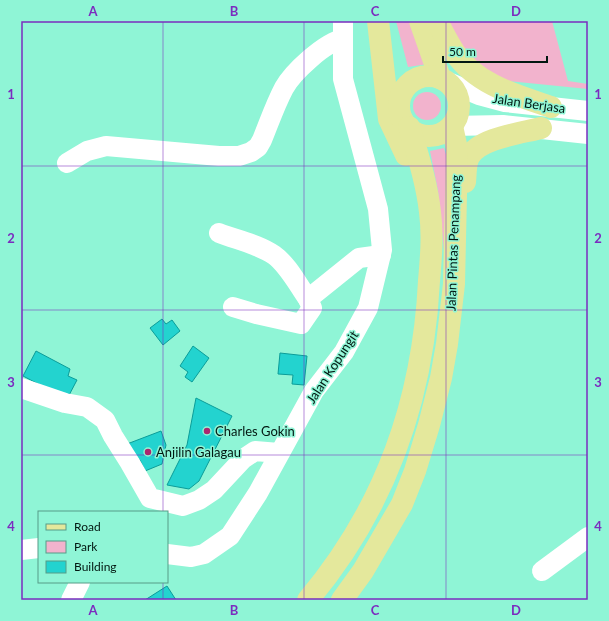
<svg xmlns="http://www.w3.org/2000/svg" width="609" height="621" font-family="Lato,sans-serif">
  <style>
    .green { fill: #f2b3cd }
    .building { fill: #23d3cf; stroke: #0b9d99 }
    .lines { fill: none; stroke-linecap: round; stroke-linejoin: round }
    .minor { stroke: #fff; stroke-width: 20 }
    .major { stroke: #e4e89c; stroke-width: 22 }
    .grid { fill: none; stroke: #7b2cbf; stroke-width: 1; stroke-opacity: 0.55 }
    .poi-dot { fill: #ab266f; stroke: #8ff5d6; stroke-width: 1.5 }
    .labels { text-anchor: middle; dominant-baseline: central; stroke-width: 3; stroke-linejoin: round; paint-order: stroke }
    .street-label { font-size: 13px; fill: #021711; stroke: #8ff5d6 }
    .poi-label { font-size: 13px; fill: #021711; stroke: #8ff5d6; text-anchor: start }
    .neatline { fill: none; stroke: #7b2cbf; stroke-width: 1.5 }
    .grid-label { font-size: 13px; text-anchor: middle; font-weight: bold; fill: #7b2cbf }
  </style>
  <rect width="100%" height="100%" fill="#8ff5d6"/>
  <!-- green -->
  <g class="green">
    <polygon points="396,21 409,21 428,64 408,67"/>
    <polygon points="440,21 552,21 568,81 588,84 588,89 497,80 484,75"/>
    <circle cx="427" cy="106" r="14"/>
    <polygon points="444,148 447,158 444,251 438,191 430,151"/>
  </g>
  <!-- building -->
  <g class="building">
    <polygon points="162,319 166,324 172,320 180,331 163,345 150,328"/>
    <polygon points="193,346 209,358 192,382 185,377 188,372 180,366"/>
    <polygon points="36,351 70,369 68,376 77,380 67,399 23,376"/>
    <polygon points="280,353 307,356 304,385 292,384 293,375 278,374"/>
    <polygon points="196,398 232,416 199,481 189,489 167,485 187,445"/>
    <polygon points="161,431 166,445 162,464 145,471 140,460 134,462 127,444"/>
    <polygon points="167,586 176,600 145,600"/>
  </g>
  <g class="lines">
    <!-- minor -->
    <g class="minor">
      <polyline points="448,82 479,95 505,102 588,111"/>
      <polyline points="452,126 503,125 588,134"/>
      <path d="M67,163L87,151L106,146L219,156H239L251,152L258,147L262,140C269,123 275,105 284,88C293,72 325,42 343,39"/>
      <path d="M219,233C237,240 258,244 274,255C288,265 298,285 308,299L359,258L381,255"/>
      <polyline points="233,307 256,314 301,324 312,308 308,299"/>
      <polyline points="21,388 65,403 87,407 105,420 113,436 130,463 150,498 183,506 199,500 214,490 243,459 255,451 279,453"/>
      <polyline points="21,550 39,548"/>
      <polyline points="167,554 191,557 204,554 230,536 258,493 314,391 344,352 368,308 382,250 378,209 343,79 343,21"/>
      <polyline points="542,571 588,537"/>
      <polyline points="71,600 80,582"/>
    </g>
    <!-- major -->
    <g class="major">
      <polyline points="378,21 389,119 406,155"/>
      <polyline points="420,21 440,78"/>
      <path d="M437,21C443,32 448,43 455,53C477,85 516,95 551,107"/>
      <circle cx="429" cy="106" r="30"/>
      <path d="M465,182C466,174 465,164 469,157C479,138 522,133 541,128"/>
      <path d="M308,600C386,507 423,401 429,281C431,258 433,235 430,212C427,183 418,154 409,127"/>
      <polyline points="342,600 363,571 402,504 415,471 429,425 441,378 447,344 454,284 457,149 452,126"/>
    </g>
  </g>
  <!-- grid -->
  <path class="grid" d="M163,21V512M304,21V600M446,21V600M21,166H588M21,310H588M21,455H588M163,582V600"/>
  <!-- markers -->
  <g class="poi-dot">
    <circle cx="207" cy="431" r="4"/>
    <circle cx="148" cy="452" r="4"/>
  </g>
  <g class="labels">
    <!-- street labels -->
    <g class="street-label">
      <text transform="translate(529 103) rotate(8)">Jalan Berjasa</text>
      <text transform="translate(453 243) rotate(-88)">Jalan Pintas Penampang</text>
      <text transform="translate(332 367) rotate(-57)">Jalan Kopungit</text>
    </g>
    <!-- poi labels -->
    <g class="poi-label">
      <text x="215" y="431">Charles Gokin</text>
      <text x="156" y="452">Anjilin Galagau</text>
    </g>
  </g>
  <!-- border -->
  <rect width="609" height="621" fill="none" stroke="#8ff5d6" stroke-width="44"/>
  <!-- legend -->
  <rect x="38" y="511" width="130" height="72" fill="#8ff5d6" stroke="#579c87"/>
  <rect x="46" y="524" width="20" height="6" fill="#e4e89c" stroke="#579c87"/>
  <text x="74" y="531" font-size="12" fill="#021711">Road</text>
  <rect x="46" y="541" width="20" height="12" fill="#f2b3cd" stroke="#579c87"/>
  <text x="74" y="551" font-size="12" fill="#021711">Park</text>
  <rect x="46" y="561" width="20" height="12" fill="#23d3cf" stroke="#579c87"/>
  <text x="74" y="571" font-size="12" fill="#021711">Building</text>
  <!-- scale -->
  <path d="M443 56v6h104v-6" fill="none" stroke="#021711" stroke-width="2"/>
  <text x="449" y="56" font-size="12" fill="#021711" stroke="#8ff5d6" stroke-width="3" paint-order="stroke">50 m</text>
  <rect x="22" y="22" width="565" height="577" class="neatline"/>
  <g class="grid-label">
    <text x="93" y="16">A</text>
    <text x="234" y="16">B</text>
    <text x="375" y="16">C</text>
    <text x="516" y="16">D</text>
    <text x="11" y="99">1</text>
    <text x="598" y="99">1</text>
    <text x="11" y="243">2</text>
    <text x="598" y="243">2</text>
    <text x="11" y="387">3</text>
    <text x="598" y="387">3</text>
    <text x="11" y="531">4</text>
    <text x="598" y="531">4</text>
    <text x="93" y="615">A</text>
    <text x="234" y="615">B</text>
    <text x="375" y="615">C</text>
    <text x="516" y="615">D</text>
  </g>
</svg>
